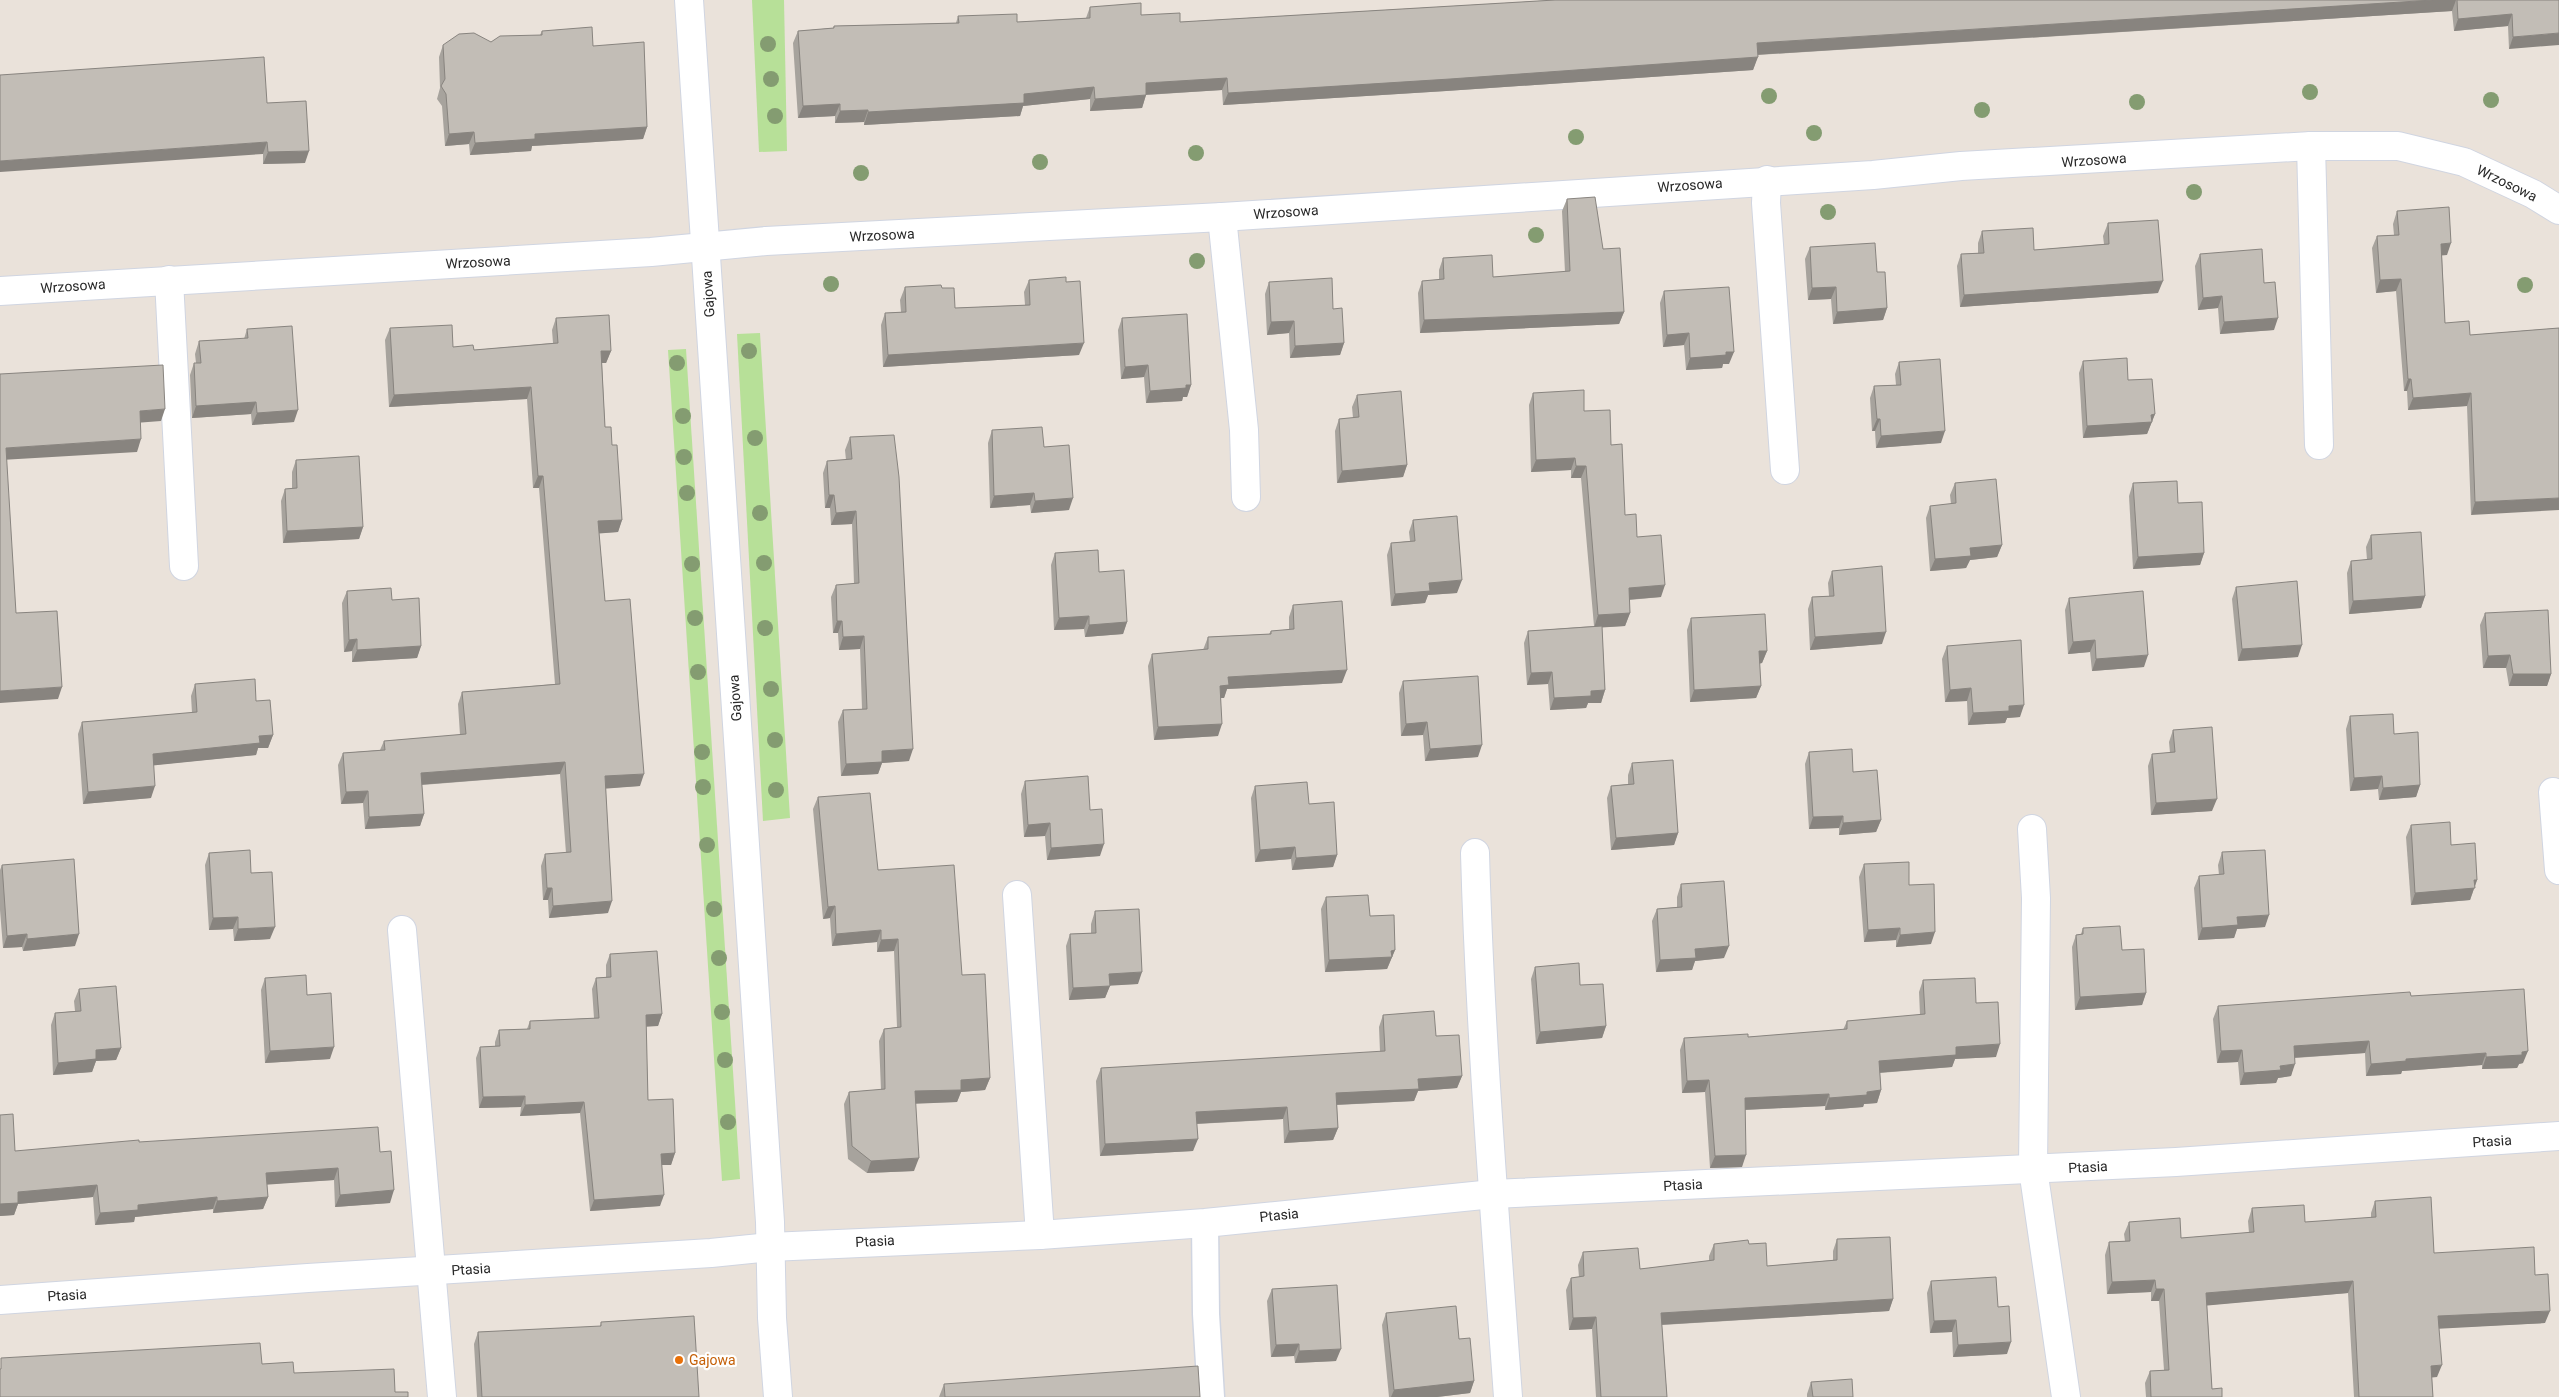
<svg xmlns="http://www.w3.org/2000/svg" width="2559" height="1397" font-family="Roboto,sans-serif">
  <style>
    .green { fill: #b7e098 }
    .lines { fill: none; stroke-linecap: round; stroke-linejoin: round }
    .lane-casing { stroke: #d0d5e1; stroke-width: 29 }
    .street-casing { stroke: #d0d5e1; stroke-width: 30 }
    .lane { stroke: #fff; stroke-width: 26 }
    .street { stroke: #fff; stroke-width: 28 }
    .tree { fill: #849c71 }
    .wall { fill: #a7a39d }
    .shaded-wall { fill: #88847f }
    .building { fill: #c2bdb6; stroke: #88847f }
    .food-dot { fill: #e8710a; stroke: #fff; stroke-width: 2 }
    .labels { text-anchor: middle; dominant-baseline: central; stroke-width: 4.5; stroke-linejoin: round; paint-order: stroke }
    .street-label { font-size: 14px; fill: #282828; stroke: #fff }
    .food-label { font-size: 14px; fill: #c56008; stroke: #fff; text-anchor: start }
  </style>
  <rect width="100%" height="100%" fill="#eae2da"/>
  <!-- green -->
  <g class="green">
    <polygon points="752,0 784,0 787,151 759,152"/>
    <polygon points="760,333 790,818 763,821 737,334"/>
    <polygon points="686,349 740,1179 722,1181 668,350"/>
  </g>
  <g class="lines">
    <!-- lane casing -->
    <g class="lane-casing">
      <polyline id="lane" points="1205,1223 1206,1314 1211,1397"/>
    </g>
    <!-- street casing -->
    <g class="street-casing">
      <g id="street">
        <polyline points="689,0 770,1222 772,1318 778,1397"/>
        <polyline points="2311,146 2319,445"/>
        <polyline points="1767,180 1766,203 1785,470"/>
        <polyline points="1222,217 1244,430 1246,497"/>
        <polyline points="169,280 184,566"/>
        <polyline points="0,291 651,252 766,241 1222,217 1873,175 1961,166 2311,146 2398,146 2464,162 2533,194 2559,210"/>
        <polyline points="2553,792 2559,870"/>
        <polyline points="2032,829 2036,898 2033,1169 2066,1397"/>
        <path d="M1475,853C1480,1034 1495,1216 1508,1397"/>
        <polyline points="1017,895 1040,1235"/>
        <polyline points="402,930 442,1397"/>
        <polyline points="0,1300 308,1278 711,1253 770,1247 1040,1235 1205,1223 1493,1194 2176,1162 2559,1136"/>
      </g>
    </g>
    <!-- lane -->
    <use href="#lane" class="lane"/>
    <!-- street -->
    <use href="#street" class="street"/>
  </g>
  <!-- trees -->
  <g class="tree">
    <circle cx="768" cy="44" r="8"/>
    <circle cx="771" cy="79" r="8"/>
    <circle cx="2310" cy="92" r="8"/>
    <circle cx="1769" cy="96" r="8"/>
    <circle cx="2491" cy="100" r="8"/>
    <circle cx="2137" cy="102" r="8"/>
    <circle cx="1982" cy="110" r="8"/>
    <circle cx="775" cy="116" r="8"/>
    <circle cx="1814" cy="133" r="8"/>
    <circle cx="1576" cy="137" r="8"/>
    <circle cx="1196" cy="153" r="8"/>
    <circle cx="1040" cy="162" r="8"/>
    <circle cx="861" cy="173" r="8"/>
    <circle cx="2194" cy="192" r="8"/>
    <circle cx="1828" cy="212" r="8"/>
    <circle cx="1536" cy="235" r="8"/>
    <circle cx="1197" cy="261" r="8"/>
    <circle cx="831" cy="284" r="8"/>
    <circle cx="2525" cy="285" r="8"/>
    <circle cx="749" cy="351" r="8"/>
    <circle cx="677" cy="363" r="8"/>
    <circle cx="683" cy="416" r="8"/>
    <circle cx="755" cy="438" r="8"/>
    <circle cx="684" cy="457" r="8"/>
    <circle cx="687" cy="493" r="8"/>
    <circle cx="760" cy="513" r="8"/>
    <circle cx="764" cy="563" r="8"/>
    <circle cx="692" cy="564" r="8"/>
    <circle cx="695" cy="618" r="8"/>
    <circle cx="765" cy="628" r="8"/>
    <circle cx="698" cy="672" r="8"/>
    <circle cx="771" cy="689" r="8"/>
    <circle cx="775" cy="740" r="8"/>
    <circle cx="702" cy="752" r="8"/>
    <circle cx="703" cy="787" r="8"/>
    <circle cx="776" cy="790" r="8"/>
    <circle cx="707" cy="845" r="8"/>
    <circle cx="714" cy="909" r="8"/>
    <circle cx="719" cy="958" r="8"/>
    <circle cx="722" cy="1012" r="8"/>
    <circle cx="725" cy="1060" r="8"/>
    <circle cx="728" cy="1122" r="8"/>
  </g>
  <!-- wall -->
  <g class="wall">
    <polygon points="1555,0 2559,0 2509,49 2508,26 2454,31 2452,11 1758,55 1753,70 1446,91 1223,105 1222,90 1146,95 1142,108 1090,111 1090,99 1023,106 1020,116 864,125 864,122 835,123 835,116 798,118 793,43 798,31 833,28 834,26 956,23 958,16 1017,22 1086,18 1090,7 1141,15 1180,22"/>
    <polygon points="542,31 593,46 647,127 643,139 532,146 531,151 470,155 469,144 445,146 442,106 437,99 440,88 439,57 443,45 491,42 540,35"/>
    <polygon points="267,103 305,163 263,164 263,154"/>
    <polygon points="1567,199 1603,249 1624,312 1619,324 1420,333 1418,293 1422,281 1439,280 1439,270 1443,258 1493,277 1565,272 1562,211"/>
    <polygon points="2397,211 2447,255 2442,255 2445,323 2470,335 2559,328 2471,515 2467,406 2408,410 2407,391 2404,391 2396,291 2376,293 2372,248 2377,236 2394,235 2393,224"/>
    <polygon points="2108,223 2158,293 1960,307 1957,266 1961,254 1978,253 1978,243 1982,231 2034,250 2104,244 2103,236"/>
    <polygon points="1810,247 1877,272 1887,308 1883,320 1833,324 1831,299 1808,300 1805,259"/>
    <polygon points="2200,254 2264,283 2274,330 2220,334 2218,308 2198,310 2195,266"/>
    <polygon points="1029,280 1066,282 1079,355 883,367 881,325 885,313 901,312 900,300 905,287 942,288 955,308 1025,305 1024,292"/>
    <polygon points="1269,282 1333,309 1344,343 1340,355 1290,358 1289,333 1267,335 1265,294"/>
    <polygon points="1664,291 1729,364 1723,364 1722,368 1686,370 1684,345 1663,347 1660,303"/>
    <polygon points="556,318 611,351 606,363 602,363 605,427 612,445 622,520 618,532 599,533 605,601 640,786 606,788 608,913 549,918 548,900 543,900 541,866 545,854 566,853 560,774 422,785 424,814 420,826 365,829 363,803 341,804 338,765 343,753 380,750 384,741 460,735 458,704 462,692 555,684 539,488 533,488 527,399 389,407 385,340 390,328 453,347 474,350 553,343 552,330"/>
    <polygon points="1122,318 1191,385 1187,397 1183,397 1182,401 1146,403 1144,377 1121,379 1118,330"/>
    <polygon points="247,329 294,422 252,425 251,414 192,418 190,375 194,363 196,363 195,354 199,341 244,339"/>
    <polygon points="2083,361 2128,380 2155,414 2147,434 2083,438 2079,373"/>
    <polygon points="1899,362 1941,443 1876,448 1875,431 1872,431 1870,398 1874,386 1896,385 1895,374"/>
    <polygon points="1533,393 1584,411 1611,445 1625,515 1637,537 1661,597 1629,600 1630,613 1625,626 1602,627 1605,690 1601,703 1588,703 1586,708 1550,710 1548,684 1527,685 1524,643 1528,631 1594,626 1581,478 1571,478 1571,470 1531,472 1529,405"/>
    <polygon points="1357,395 1407,465 1403,477 1337,483 1335,431 1339,419 1353,418 1352,407"/>
    <polygon points="992,430 1044,447 1069,510 1031,513 1030,505 990,508 988,443"/>
    <polygon points="850,437 909,761 882,763 878,774 841,776 838,722 843,710 862,709 860,649 839,650 838,633 833,633 831,597 836,585 854,584 852,524 831,525 830,508 825,508 823,473 827,461 846,460 845,450"/>
    <polygon points="296,460 363,527 359,539 283,543 281,501 285,489 292,488 292,472"/>
    <polygon points="1955,483 2002,545 1997,557 1970,560 1966,568 1930,571 1926,518 1930,506 1951,504 1950,495"/>
    <polygon points="2133,483 2178,503 2204,553 2200,565 2133,569 2129,496"/>
    <polygon points="1413,520 1457,593 1428,595 1425,603 1391,606 1387,555 1391,543 1410,541 1409,532"/>
    <polygon points="2371,535 2425,596 2421,608 2349,614 2347,573 2351,561 2367,560 2366,547"/>
    <polygon points="1055,553 1099,572 1127,622 1123,634 1085,637 1084,629 1054,630 1051,565"/>
    <polygon points="1832,571 1882,644 1810,650 1808,609 1812,597 1829,596 1828,583"/>
    <polygon points="2236,587 2298,657 2238,661 2232,599"/>
    <polygon points="347,591 392,600 421,646 417,658 352,662 352,651 344,652 342,603"/>
    <polygon points="2069,598 2144,667 2092,671 2090,652 2068,654 2065,610"/>
    <polygon points="1293,605 1342,683 1227,689 1224,698 1221,698 1218,736 1154,740 1148,666 1152,654 1203,650 1208,637 1269,634 1271,631 1289,630 1289,617"/>
    <polygon points="2485,613 2551,674 2547,686 2509,686 2506,668 2483,668 2480,625"/>
    <polygon points="1691,618 1767,651 1762,663 1759,664 1761,686 1756,698 1690,702 1687,630"/>
    <polygon points="1947,646 2020,717 2007,718 2005,723 1968,725 1967,701 1945,702 1942,659"/>
    <polygon points="1403,681 1478,757 1425,761 1423,735 1401,736 1399,693"/>
    <polygon points="195,684 256,701 273,735 268,748 258,748 256,755 153,765 151,798 83,804 78,734 82,722 192,713 191,696"/>
    <polygon points="2350,716 2394,734 2420,785 2416,797 2379,800 2378,789 2350,791 2346,729"/>
    <polygon points="2173,730 2212,811 2151,815 2148,766 2152,754 2170,753 2169,742"/>
    <polygon points="1809,752 1853,772 1881,820 1876,832 1839,835 1839,828 1809,829 1805,764"/>
    <polygon points="1632,763 1678,833 1674,845 1611,850 1607,798 1611,786 1628,784 1628,775"/>
    <polygon points="1025,781 1090,810 1100,856 1047,860 1045,836 1024,837 1021,794"/>
    <polygon points="1255,786 1337,855 1333,867 1292,870 1291,859 1255,862 1251,798"/>
    <polygon points="818,797 878,870 962,975 990,1078 985,1090 961,1092 957,1102 915,1103 914,1171 867,1173 848,1159 844,1104 849,1092 881,1090 879,1041 884,1029 897,1027 894,951 877,952 877,942 832,946 830,918 823,919 813,809"/>
    <polygon points="2411,825 2477,880 2470,900 2411,905 2406,837"/>
    <polygon points="2222,852 2265,927 2237,929 2234,938 2198,940 2194,888 2199,876 2219,875 2218,865"/>
    <polygon points="209,853 251,873 270,939 234,941 233,929 209,930 205,865"/>
    <polygon points="1864,864 1909,885 1931,944 1896,947 1896,940 1864,942 1859,877"/>
    <polygon points="2,865 75,946 23,951 22,947 3,948 0,910 0,870"/>
    <polygon points="1681,884 1724,958 1695,961 1692,970 1656,972 1652,921 1657,909 1677,907 1677,897"/>
    <polygon points="1326,897 1370,916 1395,950 1387,969 1325,972 1321,909"/>
    <polygon points="1095,911 1138,984 1110,985 1105,998 1069,1000 1066,946 1070,934 1091,933 1091,924"/>
    <polygon points="2083,928 2122,950 2146,993 2142,1005 2075,1010 2072,947 2076,935 2081,934"/>
    <polygon points="610,954 662,1014 658,1026 646,1026 648,1100 675,1153 671,1165 662,1165 660,1206 590,1211 580,1113 520,1116 521,1107 479,1108 476,1058 480,1047 495,1046 495,1042 499,1030 527,1029 530,1021 594,1018 592,989 596,978 606,977 606,965"/>
    <polygon points="1535,967 1580,985 1606,1026 1602,1038 1536,1044 1531,979"/>
    <polygon points="265,978 307,995 330,1059 265,1063 261,990"/>
    <polygon points="1923,980 1976,1003 1996,1057 1955,1059 1952,1067 1880,1073 1881,1090 1877,1103 1864,1104 1863,1107 1825,1110 1825,1106 1745,1110 1742,1167 1710,1168 1705,1092 1682,1093 1680,1050 1684,1038 1748,1037 1843,1030 1847,1021 1920,1015 1919,992"/>
    <polygon points="79,989 121,1048 116,1060 96,1061 92,1072 53,1075 51,1025 55,1013 75,1011 74,1001"/>
    <polygon points="2411,996 2523,1063 2519,1064 2517,1068 2482,1069 2482,1065 2402,1071 2401,1074 2366,1076 2365,1053 2295,1058 2291,1076 2278,1078 2276,1083 2240,1085 2238,1062 2217,1063 2213,1019 2218,1006"/>
    <polygon points="1383,1015 1436,1036 1462,1076 1457,1088 1418,1091 1414,1101 1337,1105 1338,1128 1333,1140 1284,1143 1283,1119 1197,1124 1193,1151 1100,1156 1096,1081 1101,1068 1380,1052 1379,1027"/>
    <polygon points="0,1115 15,1151 380,1152 390,1203 335,1207 334,1180 267,1184 268,1197 263,1209 213,1213 213,1209 135,1217 134,1222 95,1225 93,1197 18,1204 14,1215 0,1216"/>
    <polygon points="2375,1201 2434,1253 2535,1275 2545,1323 2439,1328 2437,1377 2432,1377 2433,1397 2354,1397 2348,1293 2207,1305 2212,1389 2222,1397 2146,1397 2145,1383 2150,1371 2164,1370 2159,1301 2151,1301 2151,1292 2107,1294 2105,1255 2109,1242 2125,1241 2124,1234 2129,1222 2181,1238 2249,1233 2248,1221 2252,1208 2305,1222 2371,1218 2371,1213"/>
    <polygon points="1837,1239 1893,1299 1889,1311 1662,1325 1667,1397 1596,1397 1592,1329 1569,1330 1566,1290 1571,1278 1579,1277 1578,1265 1583,1252 1640,1269 1709,1261 1709,1256 1714,1244 1749,1244 1767,1266 1833,1260 1833,1251"/>
    <polygon points="1931,1281 1998,1307 2007,1354 1953,1357 1952,1332 1930,1333 1927,1293"/>
    <polygon points="1272,1289 1336,1361 1295,1363 1294,1356 1271,1357 1267,1301"/>
    <polygon points="1386,1313 1459,1339 1474,1381 1470,1393 1437,1397 1389,1397 1382,1325"/>
    <polygon points="601,1322 699,1397 477,1397 474,1344 478,1332 600,1327"/>
    <polygon points="1811,1382 1853,1397 1807,1397 1807,1394"/>
    <polygon points="944,1384 945,1397 939,1397"/>
  </g>
  <!-- shaded-wall -->
  <g class="shaded-wall">
    <polygon points="2433,0 2456,0 2452,11 1753,55 1757,43"/>
    <polygon points="2512,14 2508,26 2454,31 2458,19"/>
    <polygon points="2559,33 2559,45 2509,49 2513,37"/>
    <polygon points="1758,57 1753,70 1446,91 1223,105 1228,93"/>
    <polygon points="1227,78 1222,90 1141,95 1146,83"/>
    <polygon points="1094,87 1090,99 1023,106 1020,116 864,125 868,112 1024,94"/>
    <polygon points="1146,95 1142,108 1090,111 1095,99"/>
    <polygon points="840,104 835,116 798,118 803,106"/>
    <polygon points="868,110 864,122 835,123 840,111"/>
    <polygon points="647,127 643,139 532,146 531,151 470,155 475,143 535,134"/>
    <polygon points="474,132 469,144 445,146 449,134"/>
    <polygon points="267,142 263,154 0,172 0,161"/>
    <polygon points="309,151 305,163 263,164 268,152"/>
    <polygon points="2451,243 2447,255 2436,256 2441,244"/>
    <polygon points="2401,279 2396,291 2376,293 2380,280"/>
    <polygon points="2163,281 2158,293 1960,307 1964,295"/>
    <polygon points="1836,287 1831,299 1808,300 1812,288"/>
    <polygon points="2222,296 2218,308 2198,310 2203,298"/>
    <polygon points="1887,308 1883,320 1833,324 1837,312"/>
    <polygon points="1624,312 1619,324 1420,333 1424,320"/>
    <polygon points="2278,318 2274,330 2220,334 2224,322"/>
    <polygon points="1294,321 1289,333 1267,335 1271,322"/>
    <polygon points="1689,333 1684,345 1663,347 1667,335"/>
    <polygon points="1084,343 1079,355 883,367 888,355"/>
    <polygon points="1344,343 1340,355 1290,358 1295,346"/>
    <polygon points="601,351 611,351 606,363 596,363"/>
    <polygon points="1726,352 1734,352 1729,364 1723,364 1722,368 1686,370 1690,358"/>
    <polygon points="1148,365 1144,377 1121,379 1125,367"/>
    <polygon points="2408,379 2411,379 2407,391 2404,391"/>
    <polygon points="1186,385 1191,385 1187,397 1183,397 1182,401 1146,403 1150,391"/>
    <polygon points="531,387 527,399 389,407 394,395"/>
    <polygon points="2471,393 2467,406 2408,410 2413,398"/>
    <polygon points="256,402 251,414 192,418 196,406"/>
    <polygon points="165,409 161,421 135,423 140,411"/>
    <polygon points="298,410 294,422 252,425 257,413"/>
    <polygon points="2155,414 2147,434 2083,438 2087,426"/>
    <polygon points="1877,419 1880,419 1875,431 1872,431"/>
    <polygon points="1945,431 1941,443 1876,448 1881,436"/>
    <polygon points="141,439 137,452 1,460 6,448"/>
    <polygon points="1575,458 1571,470 1531,472 1536,460"/>
    <polygon points="1407,465 1403,477 1337,483 1342,471"/>
    <polygon points="1576,466 1586,466 1581,478 1571,478"/>
    <polygon points="538,476 543,476 539,488 533,488"/>
    <polygon points="1034,493 1030,505 990,508 994,496"/>
    <polygon points="829,495 834,495 830,508 825,508"/>
    <polygon points="1073,498 1069,510 1031,513 1035,501"/>
    <polygon points="2559,498 2559,510 2471,515 2475,502"/>
    <polygon points="856,511 852,524 831,525 836,513"/>
    <polygon points="622,520 618,532 593,534 598,521"/>
    <polygon points="363,527 359,539 283,543 287,531"/>
    <polygon points="2002,545 1997,557 1970,560 1966,568 1930,571 1935,559 1970,548"/>
    <polygon points="2204,553 2200,565 2133,569 2138,557"/>
    <polygon points="1462,580 1457,593 1428,595 1425,603 1391,606 1395,594 1429,583"/>
    <polygon points="1665,585 1661,597 1624,600 1629,588"/>
    <polygon points="2425,596 2421,608 2349,614 2353,601"/>
    <polygon points="1630,613 1625,626 1594,628 1598,615"/>
    <polygon points="1089,616 1084,629 1054,630 1059,618"/>
    <polygon points="837,621 842,621 838,633 833,633"/>
    <polygon points="1127,622 1123,634 1085,637 1089,625"/>
    <polygon points="1886,632 1882,644 1810,650 1815,637"/>
    <polygon points="864,636 860,649 839,650 843,637"/>
    <polygon points="357,639 352,651 344,652 349,640"/>
    <polygon points="2095,640 2090,652 2068,654 2073,642"/>
    <polygon points="2302,645 2298,657 2238,661 2242,649"/>
    <polygon points="421,646 417,658 352,662 357,650"/>
    <polygon points="1759,651 1767,651 1762,663 1754,664"/>
    <polygon points="2148,655 2144,667 2092,671 2096,659"/>
    <polygon points="2510,655 2506,668 2483,668 2488,656"/>
    <polygon points="1347,670 1342,683 1227,689 1224,698 1216,698 1220,686 1228,677"/>
    <polygon points="1552,672 1548,684 1527,685 1531,673"/>
    <polygon points="2513,674 2551,674 2547,686 2509,686"/>
    <polygon points="1761,686 1756,698 1690,702 1694,690"/>
    <polygon points="62,687 58,699 0,703 0,691"/>
    <polygon points="1971,688 1967,701 1945,702 1950,690"/>
    <polygon points="1605,690 1601,703 1588,703 1586,708 1550,710 1554,698 1591,691"/>
    <polygon points="2024,705 2020,717 2007,718 2005,723 1968,725 1973,713 2009,706"/>
    <polygon points="1427,722 1423,735 1401,736 1406,724"/>
    <polygon points="1222,724 1218,736 1154,740 1158,727"/>
    <polygon points="273,735 268,748 258,748 256,755 148,766 153,754 259,736"/>
    <polygon points="1482,745 1478,757 1425,761 1430,749"/>
    <polygon points="913,749 909,761 882,763 878,774 841,776 846,764 882,751"/>
    <polygon points="565,762 560,774 417,785 421,773"/>
    <polygon points="644,774 640,786 601,789 605,776"/>
    <polygon points="2382,776 2378,789 2350,791 2354,778"/>
    <polygon points="2420,785 2416,797 2379,800 2383,788"/>
    <polygon points="155,786 151,798 83,804 88,792"/>
    <polygon points="368,791 363,803 341,804 346,792"/>
    <polygon points="2217,799 2212,811 2151,815 2156,803"/>
    <polygon points="424,814 420,826 365,829 369,817"/>
    <polygon points="1843,816 1839,828 1809,829 1813,817"/>
    <polygon points="1881,820 1876,832 1839,835 1843,823"/>
    <polygon points="1050,823 1045,836 1024,837 1028,825"/>
    <polygon points="1678,833 1674,845 1611,850 1616,838"/>
    <polygon points="1104,844 1100,856 1047,860 1051,848"/>
    <polygon points="1295,847 1291,859 1255,862 1260,850"/>
    <polygon points="1337,855 1333,867 1292,870 1296,858"/>
    <polygon points="2474,880 2477,880 2470,900 2411,905 2415,893"/>
    <polygon points="547,888 552,888 548,900 543,900"/>
    <polygon points="612,901 608,913 549,918 553,906"/>
    <polygon points="835,906 830,918 823,919 828,907"/>
    <polygon points="2269,915 2265,927 2237,929 2234,938 2198,940 2202,928 2237,917"/>
    <polygon points="238,917 233,929 209,930 213,918"/>
    <polygon points="275,927 270,939 234,941 238,929"/>
    <polygon points="1900,928 1896,940 1864,942 1868,930"/>
    <polygon points="881,930 877,942 832,946 836,934"/>
    <polygon points="1935,932 1931,944 1896,947 1900,935"/>
    <polygon points="27,934 22,947 3,948 7,936"/>
    <polygon points="79,934 75,946 23,951 27,939"/>
    <polygon points="898,939 894,951 877,952 881,940"/>
    <polygon points="1729,946 1724,958 1695,961 1692,970 1656,972 1660,960 1695,949"/>
    <polygon points="1395,950 1387,969 1325,972 1329,960 1391,951"/>
    <polygon points="1142,972 1138,984 1105,986 1109,974"/>
    <polygon points="1110,986 1105,998 1069,1000 1073,988"/>
    <polygon points="2146,993 2142,1005 2075,1010 2080,997"/>
    <polygon points="662,1014 658,1026 642,1027 646,1015"/>
    <polygon points="1606,1026 1602,1038 1536,1044 1540,1032"/>
    <polygon points="2369,1041 2365,1053 2289,1058 2294,1046"/>
    <polygon points="2000,1044 1996,1057 1955,1059 1952,1067 1875,1073 1879,1061 1956,1047"/>
    <polygon points="334,1047 330,1059 265,1063 270,1051"/>
    <polygon points="121,1048 116,1060 96,1061 92,1072 53,1075 58,1063 96,1050"/>
    <polygon points="2242,1050 2238,1062 2217,1063 2221,1051"/>
    <polygon points="2528,1051 2523,1063 2519,1064 2517,1068 2482,1069 2486,1057"/>
    <polygon points="2486,1053 2482,1065 2402,1071 2401,1074 2366,1076 2371,1064 2406,1059"/>
    <polygon points="2295,1064 2291,1076 2278,1078 2276,1083 2240,1085 2244,1073 2280,1066"/>
    <polygon points="1462,1076 1457,1088 1418,1091 1414,1101 1331,1105 1336,1093 1418,1079"/>
    <polygon points="990,1078 985,1090 961,1092 957,1102 910,1104 915,1091 961,1080"/>
    <polygon points="1709,1080 1705,1092 1682,1093 1687,1081"/>
    <polygon points="1881,1090 1877,1103 1864,1104 1863,1107 1825,1110 1829,1098 1867,1092"/>
    <polygon points="1829,1094 1825,1106 1740,1110 1745,1098"/>
    <polygon points="525,1096 521,1107 479,1108 483,1097"/>
    <polygon points="584,1102 580,1113 520,1116 525,1105"/>
    <polygon points="1287,1107 1283,1119 1192,1124 1196,1112"/>
    <polygon points="1338,1128 1333,1140 1284,1143 1289,1131"/>
    <polygon points="1198,1139 1193,1151 1100,1156 1105,1144"/>
    <polygon points="675,1153 671,1165 657,1165 661,1154"/>
    <polygon points="1746,1155 1742,1167 1710,1168 1715,1156"/>
    <polygon points="919,1158 914,1171 867,1173 871,1161"/>
    <polygon points="338,1168 334,1180 262,1185 266,1173"/>
    <polygon points="97,1185 93,1197 18,1204 14,1215 0,1216 0,1204 18,1192"/>
    <polygon points="394,1190 390,1203 335,1207 340,1195"/>
    <polygon points="664,1195 660,1206 590,1211 594,1200"/>
    <polygon points="217,1197 213,1209 135,1217 134,1222 95,1225 100,1213 138,1205"/>
    <polygon points="268,1197 263,1209 213,1213 217,1201"/>
    <polygon points="2155,1280 2151,1292 2107,1294 2112,1282"/>
    <polygon points="2353,1281 2348,1293 2202,1306 2206,1293"/>
    <polygon points="2156,1289 2164,1289 2159,1301 2151,1301"/>
    <polygon points="1893,1299 1889,1311 1657,1325 1661,1313"/>
    <polygon points="2550,1311 2545,1323 2434,1329 2438,1316"/>
    <polygon points="1596,1317 1592,1329 1569,1330 1573,1318"/>
    <polygon points="1956,1320 1952,1332 1930,1333 1934,1321"/>
    <polygon points="2011,1342 2007,1354 1953,1357 1958,1345"/>
    <polygon points="1299,1344 1294,1356 1271,1357 1276,1345"/>
    <polygon points="1341,1349 1336,1361 1295,1363 1299,1351"/>
    <polygon points="2442,1365 2437,1377 2427,1378 2431,1366"/>
    <polygon points="1474,1381 1470,1393 1437,1397 1391,1397 1394,1390"/>
  </g>
  <!-- building -->
  <g class="building">
    <polygon points="1555,0 2433,0 1757,43 1758,57 1450,79 1228,93 1227,78 1146,83 1146,95 1095,99 1094,87 1024,94 1024,103 868,112 868,110 840,111 840,104 803,106 798,31 834,28 834,26 959,23 958,16 1017,14 1017,22 1090,18 1090,7 1141,3 1141,15 1180,13 1180,22"/>
    <polygon points="2457,0 2559,0 2559,33 2513,37 2512,14 2458,19"/>
    <polygon points="592,27 593,46 644,42 647,127 535,134 535,139 475,143 474,132 449,134 446,94 441,86 445,79 443,45 459,34 474,33 491,42 500,36 542,35 542,31"/>
    <polygon points="264,57 267,103 306,101 309,151 268,152 267,142 0,161 0,75"/>
    <polygon points="1595,197 1603,249 1620,248 1624,312 1424,320 1422,281 1444,279 1443,258 1492,255 1493,277 1570,271 1567,199"/>
    <polygon points="2449,207 2451,243 2441,244 2445,323 2469,321 2470,335 2559,328 2559,498 2475,502 2471,393 2413,398 2411,379 2408,379 2401,279 2380,280 2377,236 2399,235 2397,211"/>
    <polygon points="2158,220 2163,281 1964,295 1961,254 1984,253 1982,231 2033,228 2034,250 2109,244 2108,223"/>
    <polygon points="1875,243 1877,272 1885,272 1887,308 1837,312 1836,287 1812,288 1810,247"/>
    <polygon points="2262,249 2264,283 2275,282 2278,318 2224,322 2222,296 2203,298 2200,254"/>
    <polygon points="1066,277 1066,282 1080,281 1084,343 888,355 885,313 906,312 905,287 941,285 942,288 954,288 955,308 1030,305 1029,280"/>
    <polygon points="1332,278 1333,309 1342,308 1344,343 1295,346 1294,321 1271,322 1269,282"/>
    <polygon points="1729,287 1734,352 1726,352 1726,355 1690,358 1689,333 1667,335 1664,291"/>
    <polygon points="1187,314 1191,385 1186,385 1186,388 1150,391 1148,365 1125,367 1122,318"/>
    <polygon points="609,315 611,351 601,351 605,427 611,427 612,445 617,445 622,520 598,521 605,601 630,599 644,774 605,776 612,901 553,906 552,888 547,888 545,854 571,852 565,762 421,773 424,814 369,817 368,791 346,792 343,753 385,750 384,741 466,734 462,692 560,684 543,476 538,476 531,387 394,395 390,328 452,325 453,347 473,345 474,350 558,343 556,318"/>
    <polygon points="292,326 298,410 257,413 256,402 196,406 194,363 201,363 199,341 248,338 247,329"/>
    <polygon points="2127,358 2128,380 2152,379 2155,414 2151,415 2152,422 2087,426 2083,361"/>
    <polygon points="1940,359 1945,431 1881,436 1880,419 1877,419 1874,386 1901,385 1899,362"/>
    <polygon points="163,365 165,409 140,411 141,439 6,448 16,613 57,611 62,687 0,691 0,374"/>
    <polygon points="1584,390 1584,411 1610,410 1611,445 1622,444 1625,515 1636,514 1637,537 1661,535 1665,585 1629,588 1630,613 1598,615 1586,466 1576,466 1575,458 1536,460 1533,393"/>
    <polygon points="1401,391 1407,465 1342,471 1339,419 1359,417 1357,395"/>
    <polygon points="1042,427 1044,447 1069,445 1073,498 1035,501 1034,493 994,496 992,430"/>
    <polygon points="894,435 899,477 913,749 882,751 882,762 846,764 843,710 867,709 864,636 843,637 842,621 837,621 836,585 859,583 856,511 836,513 834,495 829,495 827,461 852,459 850,437"/>
    <polygon points="359,456 363,527 287,531 285,489 297,488 296,460"/>
    <polygon points="1996,479 2002,545 1970,548 1971,556 1935,559 1930,506 1956,503 1955,483"/>
    <polygon points="2177,481 2178,503 2202,502 2204,553 2138,557 2133,483"/>
    <polygon points="1457,516 1462,580 1429,583 1430,591 1395,594 1391,543 1415,541 1413,520"/>
    <polygon points="2421,532 2425,596 2353,601 2351,561 2372,559 2371,535"/>
    <polygon points="1098,550 1099,572 1124,570 1127,622 1089,625 1089,616 1059,618 1055,553"/>
    <polygon points="1882,566 1886,632 1815,637 1812,597 1834,596 1832,571"/>
    <polygon points="2297,581 2302,645 2242,649 2236,587"/>
    <polygon points="391,588 392,600 419,598 421,646 357,650 357,639 349,640 347,591"/>
    <polygon points="2143,591 2148,655 2096,659 2095,640 2073,642 2069,598"/>
    <polygon points="1342,601 1347,670 1228,677 1229,685 1220,686 1222,724 1158,727 1152,654 1208,649 1208,637 1271,634 1271,631 1294,629 1293,605"/>
    <polygon points="2548,610 2551,674 2513,674 2510,655 2488,656 2485,613"/>
    <polygon points="1765,614 1767,651 1759,651 1761,686 1694,690 1691,618"/>
    <polygon points="1602,626 1605,690 1591,691 1591,696 1554,698 1552,672 1531,673 1528,631"/>
    <polygon points="2021,640 2024,705 2009,706 2009,711 1973,713 1971,688 1950,690 1947,646"/>
    <polygon points="1478,676 1482,745 1430,749 1427,722 1406,724 1403,681"/>
    <polygon points="255,679 256,701 270,700 273,735 259,736 260,743 153,754 155,786 88,792 82,722 197,712 195,684"/>
    <polygon points="2393,714 2394,734 2418,732 2420,785 2383,788 2382,776 2354,778 2350,716"/>
    <polygon points="2212,727 2217,799 2156,803 2152,754 2175,752 2173,730"/>
    <polygon points="1852,749 1853,772 1877,770 1881,820 1843,823 1843,816 1813,817 1809,752"/>
    <polygon points="1673,760 1678,833 1616,838 1611,786 1634,784 1632,763"/>
    <polygon points="1088,776 1090,810 1102,809 1104,844 1051,848 1050,823 1028,825 1025,781"/>
    <polygon points="1307,782 1309,804 1334,802 1337,855 1296,858 1295,847 1260,850 1255,786"/>
    <polygon points="870,793 878,870 954,865 962,975 985,974 990,1078 961,1080 961,1090 915,1091 919,1158 871,1161 852,1146 849,1092 885,1089 884,1029 901,1027 898,939 881,940 881,930 836,934 835,906 828,907 818,797"/>
    <polygon points="2450,822 2451,845 2475,843 2477,880 2474,880 2475,888 2415,893 2411,825"/>
    <polygon points="250,850 251,873 272,872 275,927 238,929 238,917 213,918 209,853"/>
    <polygon points="2265,850 2269,915 2237,917 2238,925 2202,928 2199,876 2224,874 2222,852"/>
    <polygon points="74,859 79,934 27,939 27,934 7,936 2,865"/>
    <polygon points="1909,862 1909,885 1934,884 1935,932 1900,935 1900,928 1868,930 1864,864"/>
    <polygon points="1724,881 1729,946 1695,949 1696,958 1660,960 1657,909 1682,907 1681,884"/>
    <polygon points="1368,895 1370,916 1394,915 1395,950 1391,951 1392,957 1329,960 1326,897"/>
    <polygon points="1139,909 1142,972 1109,974 1110,986 1073,988 1070,934 1096,933 1095,911"/>
    <polygon points="2120,926 2122,950 2144,949 2146,993 2080,997 2076,935 2083,934 2083,928"/>
    <polygon points="657,951 662,1014 646,1015 648,1100 673,1099 675,1153 661,1154 664,1195 594,1200 584,1102 525,1105 525,1096 483,1097 480,1047 500,1046 499,1030 530,1029 530,1021 599,1018 596,978 611,977 610,954"/>
    <polygon points="1579,963 1580,985 1603,984 1606,1026 1540,1032 1535,967"/>
    <polygon points="306,975 307,995 331,993 334,1047 270,1051 265,978"/>
    <polygon points="1975,978 1976,1003 1998,1002 2000,1044 1956,1047 1956,1055 1879,1061 1881,1090 1867,1092 1867,1095 1829,1098 1829,1094 1745,1098 1746,1155 1715,1156 1709,1080 1687,1081 1684,1038 1748,1034 1748,1037 1847,1029 1847,1021 1925,1014 1923,980"/>
    <polygon points="116,986 121,1048 96,1050 96,1059 58,1063 55,1013 81,1011 79,989"/>
    <polygon points="2524,989 2528,1051 2522,1052 2522,1055 2486,1057 2486,1053 2406,1059 2406,1061 2371,1064 2369,1041 2294,1046 2295,1064 2280,1066 2281,1070 2244,1073 2242,1050 2221,1051 2218,1006 2410,992 2411,996"/>
    <polygon points="1434,1011 1436,1036 1459,1035 1462,1076 1418,1079 1419,1089 1336,1093 1338,1128 1289,1131 1287,1107 1196,1112 1198,1139 1105,1144 1101,1068 1385,1051 1383,1015"/>
    <polygon points="13,1114 15,1151 139,1140 139,1142 378,1127 380,1152 391,1151 394,1190 340,1195 338,1168 266,1173 268,1197 217,1201 217,1197 138,1205 138,1210 100,1213 97,1185 18,1192 18,1203 0,1204 0,1115"/>
    <polygon points="2431,1197 2434,1253 2534,1247 2535,1275 2548,1274 2550,1311 2438,1316 2442,1365 2431,1366 2433,1397 2359,1397 2353,1281 2206,1293 2212,1389 2222,1388 2222,1397 2151,1397 2150,1371 2169,1370 2164,1289 2156,1289 2155,1280 2112,1282 2109,1242 2130,1241 2129,1222 2180,1218 2181,1238 2254,1232 2252,1208 2304,1205 2305,1222 2376,1217 2375,1201"/>
    <polygon points="1890,1237 1893,1299 1661,1313 1667,1397 1601,1397 1596,1317 1573,1318 1571,1278 1584,1276 1583,1252 1638,1248 1640,1269 1714,1260 1714,1244 1748,1240 1749,1244 1766,1243 1767,1266 1837,1260 1837,1239"/>
    <polygon points="1996,1277 1998,1307 2009,1306 2011,1342 1958,1345 1956,1320 1934,1321 1931,1281"/>
    <polygon points="1337,1285 1341,1349 1299,1351 1299,1344 1276,1345 1272,1289"/>
    <polygon points="1456,1306 1459,1339 1470,1338 1474,1381 1394,1390 1386,1313"/>
    <polygon points="694,1316 699,1397 482,1397 478,1332 601,1326 601,1322"/>
    <polygon points="260,1343 262,1364 293,1362 294,1373 394,1369 395,1392 408,1392 408,1397 0,1397 0,1369 1,1369 1,1358"/>
    <polygon points="1198,1366 1200,1397 945,1397 944,1384"/>
    <polygon points="1852,1379 1853,1397 1813,1397 1811,1382"/>
  </g>
  <!-- markers -->
  <circle class="food-dot" cx="679" cy="1360" r="5"/>
  <g class="labels">
    <!-- street labels -->
    <g class="street-label">
      <text transform="translate(2094 160) rotate(-4)">Wrzosowa</text>
      <text transform="translate(2507 183) rotate(26)">Wrzosowa</text>
      <text transform="translate(1690 185) rotate(-4)">Wrzosowa</text>
      <text transform="translate(1286 212) rotate(-4)">Wrzosowa</text>
      <text transform="translate(882 235) rotate(-3)">Wrzosowa</text>
      <text transform="translate(478 262) rotate(-3)">Wrzosowa</text>
      <text transform="translate(73 286) rotate(-4)">Wrzosowa</text>
      <text transform="translate(708 294) rotate(-94)">Gajowa</text>
      <text transform="translate(735 698) rotate(-94)">Gajowa</text>
      <text transform="translate(2492 1141) rotate(-4)">Ptasia</text>
      <text transform="translate(2088 1167) rotate(-3)">Ptasia</text>
      <text transform="translate(1683 1185) rotate(-3)">Ptasia</text>
      <text transform="translate(1279 1215) rotate(-6)">Ptasia</text>
      <text transform="translate(875 1241) rotate(-3)">Ptasia</text>
      <text transform="translate(471 1269) rotate(-4)">Ptasia</text>
      <text transform="translate(67 1295) rotate(-4)">Ptasia</text>
    </g>
    <!-- food labels -->
    <g class="food-label">
      <text x="689" y="1360">Gajowa</text>
    </g>
  </g>
</svg>
